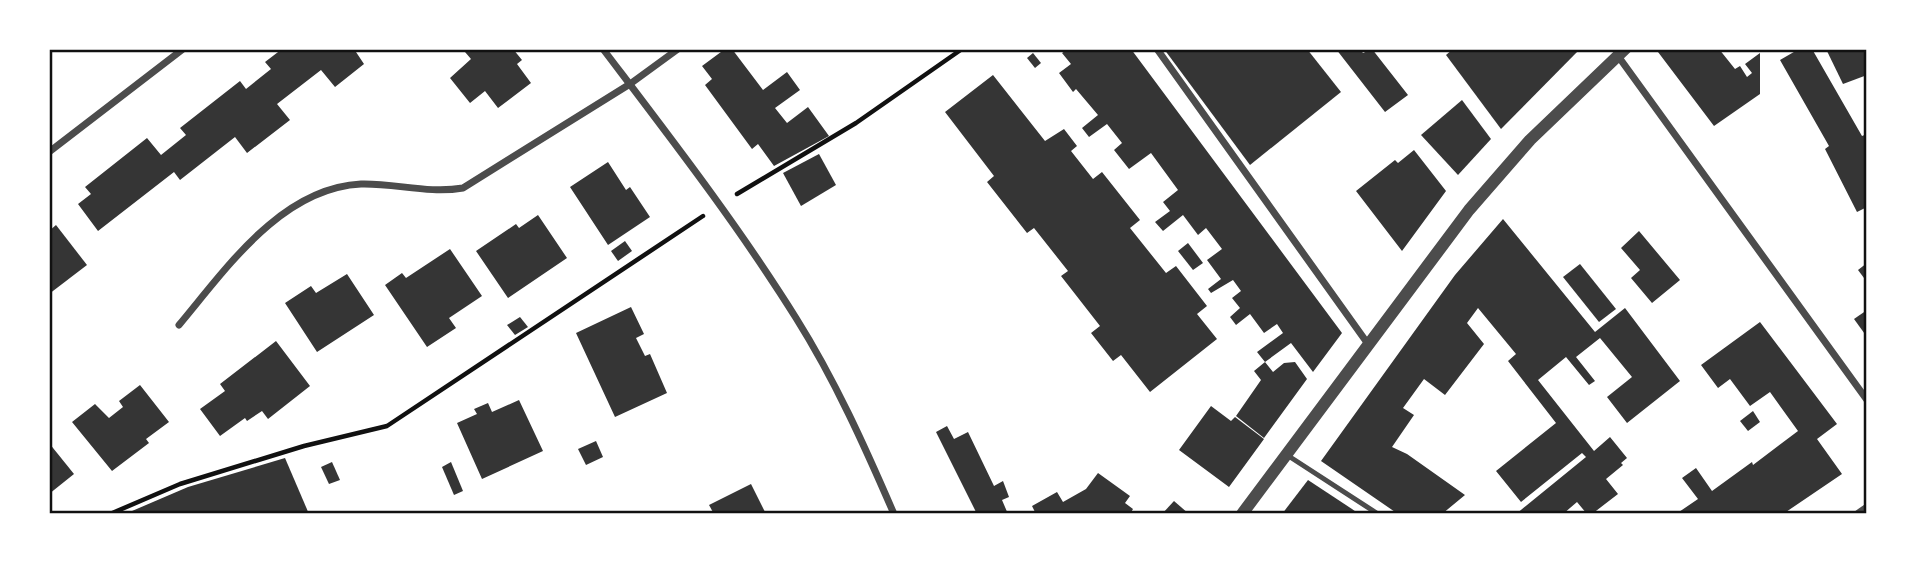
<svg xmlns="http://www.w3.org/2000/svg" width="1916" height="563" font-family="Ubuntu,sans-serif">
  <style>
    .building { fill: #353535 }
    .lines { fill: none; stroke-linecap: round; stroke-linejoin: round }
    .path { stroke: #111; stroke-width: 4.5 }
    .service { stroke: #4c4c4c; stroke-width: 5 }
    .minor { stroke: #4c4c4c; stroke-width: 7 }
    .tertiary { stroke: #4c4c4c; stroke-width: 12 }
    .neatline { fill: none; stroke: #111; stroke-width: 2.5 }
  </style>
  <rect width="100%" height="100%" fill="#fff"/>
  <!-- building -->
  <g class="building">
    <polygon points="282,49 354,49 364,64 335,87 321,70 277,104 290,120 247,153 235,137 180,180 174,172 98,231 78,204 91,194 85,187 147,138 161,155 186,135 180,128 240,81 246,89 271,69 265,62"/>
    <polygon points="469,49 476,49 479,52 484,49 513,49 522,60 517,64 531,83 498,108 485,91 470,103 450,78 471,59 465,52"/>
    <polygon points="725,49 732,49 763,90 787,72 800,90 775,108 787,123 808,107 829,136 774,166 758,144 752,149 705,85 712,79 702,66"/>
    <polygon points="1068,49 1131,49 1342,333 1313,372 1291,343 1265,362 1257,352 1283,333 1277,324 1264,333 1250,314 1236,325 1230,317 1240,308 1232,298 1241,291 1233,280 1211,293 1208,289 1221,279 1207,260 1222,249 1206,228 1198,235 1183,215 1163,231 1155,222 1170,211 1163,202 1178,190 1151,153 1129,169 1114,150 1122,143 1107,124 1089,137 1082,128 1098,115 1076,89 1073,92 1059,73 1071,64 1062,53"/>
    <polygon points="1164,49 1307,49 1341,92 1250,165"/>
    <polygon points="1336,49 1360,49 1363,53 1372,49 1408,95 1385,112"/>
    <polygon points="1453,49 1580,49 1501,129 1446,55"/>
    <polygon points="1662,49 1719,49 1735,69 1740,66 1747,77 1752,73 1745,64 1760,53 1760,94 1714,126 1658,52"/>
    <polygon points="1799,49 1812,49 1862,136 1867,134 1867,207 1857,212 1825,149 1829,146 1780,60"/>
    <polygon points="1826,49 1867,49 1867,75 1843,84"/>
    <polygon points="1033,53 1041,63 1035,68 1027,58"/>
    <polygon points="993,75 1045,141 1064,129 1077,146 1071,151 1093,179 1102,172 1140,220 1130,228 1166,273 1176,266 1207,306 1197,314 1217,339 1150,392 1121,355 1113,361 1091,333 1100,326 1061,276 1068,271 1034,228 1027,233 987,182 994,176 945,112"/>
    <polygon points="1462,100 1491,139 1458,175 1421,135"/>
    <polygon points="1414,150 1446,191 1402,251 1356,191 1395,160 1398,163"/>
    <polygon points="819,154 836,185 801,206 783,173"/>
    <polygon points="608,162 626,190 630,187 650,217 608,245 570,187"/>
    <polygon points="538,215 567,258 508,298 476,251 516,224 519,228"/>
    <polygon points="1503,219 1595,332 1625,308 1680,381 1627,423 1607,397 1632,377 1600,338 1576,357 1595,381 1589,385 1566,357 1538,380 1594,451 1610,437 1627,458 1621,463 1623,465 1606,479 1618,494 1592,514 1587,514 1577,502 1563,514 1516,514 1586,457 1582,453 1521,502 1496,471 1556,423 1508,361 1516,354 1478,308 1467,323 1484,344 1445,395 1424,379 1403,408 1414,415 1392,447 1407,454 1465,495 1442,514 1398,514 1321,461 1455,275"/>
    <polygon points="56,225 87,265 49,294 49,231"/>
    <polygon points="1639,231 1680,280 1652,303 1631,278 1640,270 1621,248"/>
    <polygon points="625,241 632,251 618,261 611,251"/>
    <polygon points="1188,243 1203,263 1193,270 1178,251"/>
    <polygon points="450,249 482,296 449,318 456,328 427,347 385,285 402,273 406,278"/>
    <polygon points="1867,263 1867,282 1858,270"/>
    <polygon points="1580,264 1616,309 1599,322 1563,277"/>
    <polygon points="347,274 374,315 317,352 285,303 311,286 316,293"/>
    <polygon points="631,307 644,334 636,338 645,356 650,354 667,393 615,417 576,333"/>
    <polygon points="1867,310 1867,337 1854,319"/>
    <polygon points="520,317 528,327 515,335 507,325"/>
    <polygon points="1760,322 1837,424 1817,439 1842,474 1783,514 1676,514 1698,499 1682,478 1696,468 1712,491 1752,462 1753,465 1798,431 1770,392 1750,406 1730,379 1718,388 1701,365"/>
    <polygon points="276,341 310,386 268,419 262,411 247,421 245,418 220,436 200,409 225,391 220,384"/>
    <polygon points="1265,362 1273,372 1284,363 1295,362 1307,379 1264,438 1236,416 1261,380 1254,371"/>
    <polygon points="140,385 169,422 146,439 149,443 112,471 72,422 95,404 109,418 123,407 119,401"/>
    <polygon points="519,400 543,451 482,479 457,423 477,414 474,409 488,403 492,412"/>
    <polygon points="1211,406 1231,421 1235,417 1264,439 1229,487 1179,450"/>
    <polygon points="1753,411 1760,422 1748,431 1740,421"/>
    <polygon points="947,426 954,439 968,432 994,486 1003,481 1009,497 1002,500 1008,514 977,514 936,432"/>
    <polygon points="596,441 603,457 586,465 578,449"/>
    <polygon points="49,443 74,474 49,494"/>
    <polygon points="285,458 309,514 125,514 188,487"/>
    <polygon points="332,462 340,480 329,484 321,467"/>
    <polygon points="451,462 463,491 454,495 442,467"/>
    <polygon points="1098,473 1130,496 1125,503 1133,509 1130,514 1036,514 1032,506 1057,492 1063,502 1086,489"/>
    <polygon points="1308,480 1352,509 1359,514 1282,514"/>
    <polygon points="751,484 766,514 714,514 709,505"/>
    <polygon points="1174,501 1189,514 1162,514"/>
  </g>
  <g class="lines">
    <!-- path -->
    <g class="path">
      <polyline points="737,194 856,123 962,49"/>
      <polyline points="110,514 180,484 304,446 387,426 703,216"/>
    </g>
    <!-- service -->
    <polyline class="service" points="1287,455 1378,514"/>
    <!-- minor -->
    <g class="minor">
      <path d="M603,49C669,136 738,225 796,318C835,380 865,447 894,514"/>
      <polyline points="1157,49 1368,344"/>
      <polyline points="1618,56 1867,400"/>
      <polyline points="49,152 183,49"/>
      <path d="M179,325C226,269 281,188 361,184C395,183 428,194 463,188L630,84L678,49"/>
      <polyline points="1857,514 1867,507"/>
    </g>
    <!-- tertiary -->
    <polyline class="tertiary" points="1242,514 1469,210 1530,140 1625,49"/>
  </g>
  <!-- border -->
  <rect width="1916" height="563" fill="none" stroke="#ffffff" stroke-width="102"/>
  <rect x="51" y="51" width="1814" height="461" class="neatline"/>
</svg>
